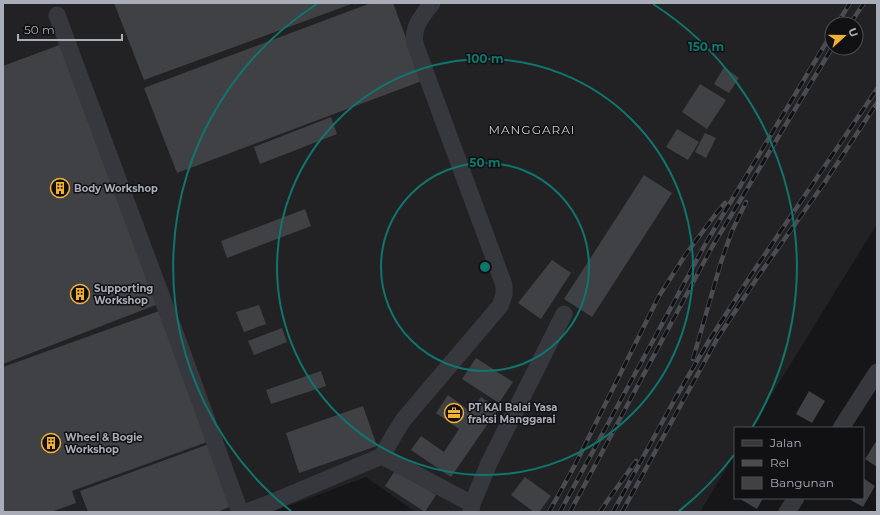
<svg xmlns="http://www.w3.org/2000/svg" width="880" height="515" font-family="Montserrat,sans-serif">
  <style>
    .built { fill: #222225; fill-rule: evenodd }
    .building { fill: #404145 }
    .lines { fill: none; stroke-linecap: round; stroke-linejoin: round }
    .minor { stroke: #37383d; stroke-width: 17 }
    .rail-casing { stroke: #4a4c52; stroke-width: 4.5 }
    .rail { stroke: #111113; stroke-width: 3; stroke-dasharray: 9; stroke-linecap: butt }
    .ring { fill: none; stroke: #0f766e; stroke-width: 2 }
    .labels { text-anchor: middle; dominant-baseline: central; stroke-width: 3; stroke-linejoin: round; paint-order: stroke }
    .poi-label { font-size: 10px; font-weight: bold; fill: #a8adb8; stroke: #111113; text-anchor: start }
    .quarter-label { font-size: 12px; letter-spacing: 1px; fill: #c9ccd4; stroke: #111113 }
    .centre { fill: #0f766e; stroke: #111113; stroke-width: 2 }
    .ring-label { font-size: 12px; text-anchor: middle; font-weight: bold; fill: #0f766e; stroke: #111113; stroke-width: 3; stroke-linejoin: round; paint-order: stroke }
  </style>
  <rect width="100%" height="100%" fill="#161618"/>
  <!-- built -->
  <path class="built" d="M3,3H877V224L751,428H735V454L700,512H415L366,477L272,512H3ZM832,24H856V48H832Z"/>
  <!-- building -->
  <g class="building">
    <polygon points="114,3 354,3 144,80"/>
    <polygon points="371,3 393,3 422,81 177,173 144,88"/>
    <polygon points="62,44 161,303 3,364 3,66"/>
    <polygon points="724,67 739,78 729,93 714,84"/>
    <polygon points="700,84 726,100 707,129 682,112"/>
    <polygon points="331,117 337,134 260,164 254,147"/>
    <polygon points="677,129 699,142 688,160 666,147"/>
    <polygon points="705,133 716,138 706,158 695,152"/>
    <polygon points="644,175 672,193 592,317 564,299"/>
    <polygon points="305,209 311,226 227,258 221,241"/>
    <polygon points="552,260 571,273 541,319 518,303"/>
    <polygon points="259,305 266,324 244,332 236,312"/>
    <polygon points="162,310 210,441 72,491 76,503 51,512 3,512 3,367"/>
    <polygon points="282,328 287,342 254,355 248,341"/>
    <polygon points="476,358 513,382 499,403 462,379"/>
    <polygon points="321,371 326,386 271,404 266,390"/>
    <polygon points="809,391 825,401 812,423 796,414"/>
    <polygon points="448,395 471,412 481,397 498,409 451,477 411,450 421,436 444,452 459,429 436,413"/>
    <polygon points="363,406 377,446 299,473 286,433"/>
    <polygon points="877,440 877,467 865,459"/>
    <polygon points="209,444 232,506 217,512 88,512 80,491"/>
    <polygon points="396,469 436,495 425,512 385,486"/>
    <polygon points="525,477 551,496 539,512 534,512 511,495"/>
    <polygon points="863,478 875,486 863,507 847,498 863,498"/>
    <polygon points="741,498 763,498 757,509 740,499"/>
  </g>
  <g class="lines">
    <!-- minor -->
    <g class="minor">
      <polyline points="57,15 181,349 240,512"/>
      <polyline points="841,428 877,372"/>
      <path d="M382,456L395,433L404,419L500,306L504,295V285L415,44C412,26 422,17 432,3"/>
      <polyline points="246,512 263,506 382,456 472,504"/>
      <polyline points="471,512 472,504 489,463 564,314"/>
      <polyline points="787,512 796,498"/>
    </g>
    <!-- rail casing -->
    <g class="rail-casing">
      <g id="rail">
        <polyline points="837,24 850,3"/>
        <polyline points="850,24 864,3"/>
        <polyline points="693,359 721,262 732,231 746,202"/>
        <polyline points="549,512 575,465 659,296 686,254 715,215 725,203"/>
        <polyline points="560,512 706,243 832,33"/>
        <polyline points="570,512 712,247 832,48"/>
        <polyline points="600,512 608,500 636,461"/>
        <polyline points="613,512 676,397 710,339 753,272 877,89"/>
        <polyline points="622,512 717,339 759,275 825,182 877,103"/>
      </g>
    </g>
    <!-- rail -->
    <use href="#rail" class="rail"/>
  </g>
  <!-- distance rings -->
  <g class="ring">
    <circle cx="485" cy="267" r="104"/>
    <circle cx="485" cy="267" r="208"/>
    <path d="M734 455A312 312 0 0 1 679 511M291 511A312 312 0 0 1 317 4M653 4A312 312 0 0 1 752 428"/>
  </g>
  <!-- icons -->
  <defs>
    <g id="building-ring" transform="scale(1)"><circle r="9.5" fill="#111113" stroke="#f2b134" stroke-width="1.5"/><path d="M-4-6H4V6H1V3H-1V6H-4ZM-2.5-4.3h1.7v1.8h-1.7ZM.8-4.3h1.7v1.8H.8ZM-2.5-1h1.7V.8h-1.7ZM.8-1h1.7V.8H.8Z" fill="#f2b134"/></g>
    <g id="office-ring" transform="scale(1)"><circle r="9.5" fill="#111113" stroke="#f2b134" stroke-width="1.5"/><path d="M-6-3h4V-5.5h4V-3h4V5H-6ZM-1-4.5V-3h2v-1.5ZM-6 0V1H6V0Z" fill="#f2b134"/></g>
  </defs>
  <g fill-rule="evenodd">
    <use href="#building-ring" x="60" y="188"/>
    <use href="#building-ring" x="80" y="294"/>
    <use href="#office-ring" x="454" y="413"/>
    <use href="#building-ring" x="51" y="443"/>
  </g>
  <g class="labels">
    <!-- poi labels -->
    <g class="poi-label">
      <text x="74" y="188">Body Workshop</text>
      <text x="94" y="288">Supporting<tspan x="94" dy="12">Workshop</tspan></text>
      <text x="468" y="407">PT KAI Balai Yasa<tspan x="468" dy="12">fraksi Manggarai</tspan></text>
      <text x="65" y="437">Wheel &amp; Bogie<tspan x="65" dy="12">Workshop</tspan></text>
    </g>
    <!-- quarter labels -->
    <g class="quarter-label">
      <text x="532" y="129">MANGGARAI</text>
    </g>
  </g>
  <circle cx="485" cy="267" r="6" class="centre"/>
  <g class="ring-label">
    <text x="706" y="51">150 m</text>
    <text x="485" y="63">100 m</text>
    <text x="485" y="167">50 m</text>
  </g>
  <!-- border -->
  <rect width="880" height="515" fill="none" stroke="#a8adb8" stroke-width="8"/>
  <!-- legend -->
  <rect x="734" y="427" width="130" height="72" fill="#111113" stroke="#4d4f55"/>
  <rect x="742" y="440" width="20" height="6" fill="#37383d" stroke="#4d4f55"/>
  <text x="770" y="447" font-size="12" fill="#a8adb8">Jalan</text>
  <rect x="742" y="460" width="20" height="6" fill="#4a4c52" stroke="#4d4f55"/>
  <text x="770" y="467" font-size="12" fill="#a8adb8">Rel</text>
  <rect x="742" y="477" width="20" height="12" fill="#404145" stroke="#4d4f55"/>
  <text x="770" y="487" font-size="12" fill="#a8adb8">Bangunan</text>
  <!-- north arrow -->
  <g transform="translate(844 36) rotate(69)"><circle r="19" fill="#111113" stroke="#4d4f55"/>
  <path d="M0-3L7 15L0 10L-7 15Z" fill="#f2b134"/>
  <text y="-6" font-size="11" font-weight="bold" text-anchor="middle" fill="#a8adb8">U</text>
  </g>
  <!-- scale -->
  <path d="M18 34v6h104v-6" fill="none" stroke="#a8adb8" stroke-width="2"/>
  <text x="24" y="34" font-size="12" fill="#a8adb8" stroke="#111113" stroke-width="3" paint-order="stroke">50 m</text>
</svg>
